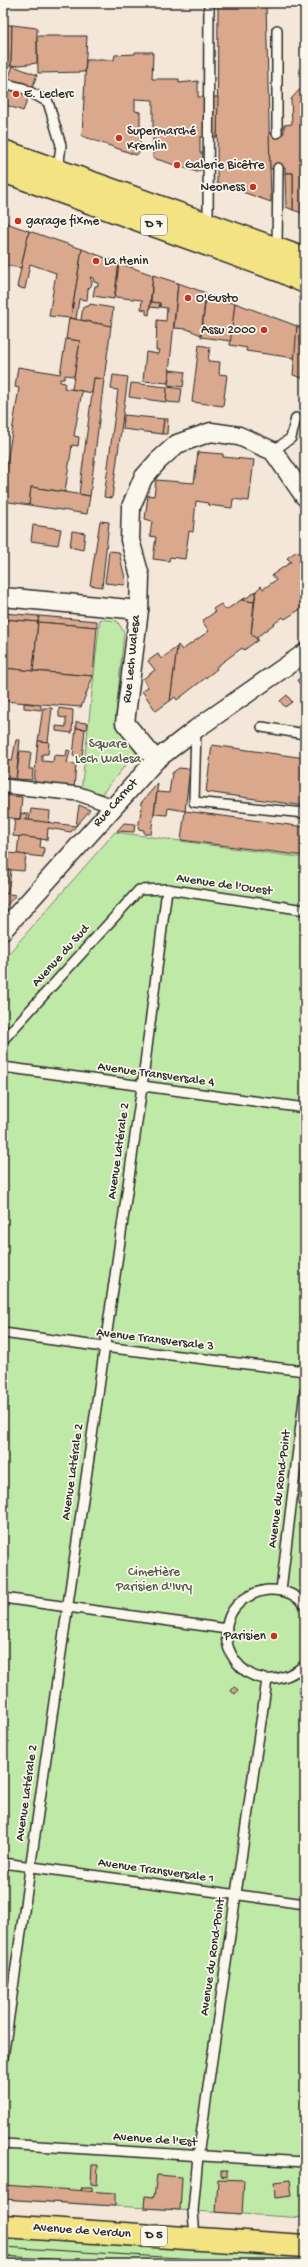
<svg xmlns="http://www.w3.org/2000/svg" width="308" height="2267" font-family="'Gochi Hand',sans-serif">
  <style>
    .green { fill: #bfe9a6; stroke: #758a68 }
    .building { fill: #daa98d; stroke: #2b2b2b }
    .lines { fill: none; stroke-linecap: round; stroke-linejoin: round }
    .service-casing { stroke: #2b2b2b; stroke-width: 12 }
    .pedestrian-casing { stroke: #2b2b2b; stroke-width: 16 }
    .minor-casing { stroke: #2b2b2b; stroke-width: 21 }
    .primary-casing { stroke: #2b2b2b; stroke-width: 25 }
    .service { stroke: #fbf7ec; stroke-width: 9 }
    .pedestrian { stroke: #fbf7ec; stroke-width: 13 }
    .minor { stroke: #fbf7ec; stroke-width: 18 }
    .primary { stroke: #f4e382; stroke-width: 22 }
    .tram { stroke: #2b2b2b; stroke-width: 1 }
    .poi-dot { fill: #c8321e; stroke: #fbf7ec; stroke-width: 1.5 }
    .labels { text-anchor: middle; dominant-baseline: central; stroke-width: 3.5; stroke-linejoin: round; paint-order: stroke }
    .shield { fill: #fbf7ec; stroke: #696865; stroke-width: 1 }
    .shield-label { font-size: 12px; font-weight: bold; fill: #2b2b2b }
    .poi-label { font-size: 13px; fill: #2b2b2b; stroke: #fbf7ec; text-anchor: start }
    .street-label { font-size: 13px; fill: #2b2b2b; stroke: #fbf7ec }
    .park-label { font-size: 13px; fill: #505a4a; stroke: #fbf7ec }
  </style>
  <rect width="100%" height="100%" fill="#f4e7d9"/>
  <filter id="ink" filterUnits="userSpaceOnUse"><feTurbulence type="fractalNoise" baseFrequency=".025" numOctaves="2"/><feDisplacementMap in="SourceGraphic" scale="8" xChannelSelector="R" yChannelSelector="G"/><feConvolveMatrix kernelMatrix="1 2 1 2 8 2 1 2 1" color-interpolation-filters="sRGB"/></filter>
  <g filter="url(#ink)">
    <!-- green -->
    <g class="green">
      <polygon points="100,619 117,621 124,632 115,724 136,752 97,800 81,792"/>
      <polygon points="115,832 305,858 305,2218 3,2199 3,960"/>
      <polygon points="3,2232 305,2251 305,2264 3,2264"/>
    </g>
    <!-- building -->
    <g class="building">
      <polygon points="218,3 266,3 271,202 217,183"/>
      <polygon points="3,25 12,25 11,66 3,66"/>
      <polygon points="12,25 37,28 37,63 11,66"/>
      <polygon points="37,36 87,36 85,72 38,73"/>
      <polygon points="135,52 153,52 152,79 179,79 179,83 198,81 198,97 218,97 217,137 200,137 200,153 204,153 204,168 197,172 153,158 153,100 135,99 135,111 140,112 140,152 136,155 82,136 86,60 114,60 115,55 135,54"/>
      <polygon points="13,66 37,75 23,111 3,104 3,92"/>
      <polygon points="304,85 305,85 305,214 293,210 293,173 285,173 285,168 270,169 269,133 284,133 284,125 292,124 291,99"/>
      <polygon points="285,173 293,173 293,210 286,207"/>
      <polygon points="3,222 29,231 21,268 3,265"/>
      <polygon points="29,231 82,249 71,318 49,316 56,273 30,264 25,289 17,287"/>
      <polygon points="82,249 119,263 114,299 93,296 95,286 98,286 98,283 94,282 93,278 90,277 92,282 91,286 88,289 87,300 79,299 76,319 71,318"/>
      <polygon points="119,263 153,275 149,315 146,314 146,310 141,309 142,300 115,297"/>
      <polygon points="153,275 178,283 168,383 143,381 146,352 158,354 159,350 156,350 157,320 166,321 167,308 160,307 160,303 151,302"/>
      <polygon points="178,283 206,293 201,335 187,329 174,328"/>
      <polygon points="206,296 216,297 216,300 235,303 231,341 201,337"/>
      <polygon points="151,302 160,303 159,308 150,307"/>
      <polygon points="235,303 297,326 295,358 246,351 247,348 230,345"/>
      <polygon points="90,304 113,308 111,326 81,320 83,307 89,306"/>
      <polygon points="69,318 111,326 104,379 94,378 92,393 72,389 80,341 66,339"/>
      <polygon points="297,326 305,329 305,379 293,375"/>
      <polygon points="66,339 80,341 74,376 65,375 64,379 60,379 60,382 65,383 64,388 82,391 74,436 79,437 78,446 72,445 65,492 31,487 29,505 3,501 3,488 19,388 15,387 18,367 60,374"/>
      <polygon points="199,345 210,347 208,361 220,362 219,374 227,375 223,406 192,402"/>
      <polygon points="170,370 185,372 183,387 168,385"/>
      <polygon points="113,375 128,377 112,498 104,497 118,390 111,389"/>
      <polygon points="94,378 104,379 90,496 79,494"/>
      <polygon points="131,383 167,387 166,402 129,397"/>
      <polygon points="167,387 182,389 180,403 166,402"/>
      <polygon points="124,415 164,419 162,434 123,429"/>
      <polygon points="164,419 168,419 167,434 162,434"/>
      <polygon points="198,452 223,454 223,457 254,460 249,501 233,499 232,508 208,505 208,503 196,501 193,532 189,531 185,559 170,557 169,561 153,559 156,537 150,536 152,521 145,519 148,495 154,496 156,480 194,483"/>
      <polygon points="31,487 90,496 87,514 29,505"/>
      <polygon points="100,521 109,522 102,587 90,585"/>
      <polygon points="33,525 61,529 58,545 31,541"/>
      <polygon points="72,531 85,533 83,550 70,547"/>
      <polygon points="3,539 6,540 3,567"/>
      <polygon points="109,551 119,552 126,583 124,585 105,583"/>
      <polygon points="297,551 305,559 305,585 302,608 285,619 283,617 257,637 258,640 251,634 256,591 261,586 263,589 276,580 272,575 291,562 287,558"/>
      <polygon points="305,585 305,605 302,608"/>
      <polygon points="256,591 254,602 241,600 248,597"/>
      <polygon points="241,600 254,602 251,634 258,640 244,650 242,648 216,667 217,669 177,700 175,697 170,701 177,647 178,645 182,650 209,631 202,621 215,612 213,609 221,604 226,610"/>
      <polygon points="3,613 39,616 38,622 3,619"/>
      <polygon points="39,616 97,621 97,627 38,622"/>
      <polygon points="3,619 38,622 33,671 3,668"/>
      <polygon points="38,622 97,627 93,676 33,671"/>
      <polygon points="177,647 170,701 156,711 142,691 148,687 143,679 155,670 148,661 158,654 161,659"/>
      <polygon points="3,668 33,671 93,676 81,707 3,701"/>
      <polygon points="305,675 305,692 297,680"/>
      <polygon points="287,695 292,702 285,707 280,701"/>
      <polygon points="24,703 41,705 41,710 24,708"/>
      <polygon points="43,708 52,708 48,742 38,741"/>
      <polygon points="59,708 73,710 72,733 56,731 56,726 66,727 66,718 59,717"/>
      <polygon points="76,722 88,723 87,729 76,728"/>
      <polygon points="76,728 85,729 82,757 73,756"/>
      <polygon points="16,740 20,740 16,779 3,777 4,760 12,761"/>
      <polygon points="38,741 49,742 48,754 42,754 42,761 53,762 54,755 66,756 67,750 70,751 67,763 76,764 74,789 41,785 41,783 34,782"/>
      <polygon points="212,745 305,758 305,806 206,792"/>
      <polygon points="20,751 31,752 29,769 33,769 32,780 16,779"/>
      <polygon points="179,768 190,769 185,811 168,808 167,815 154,814 157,792 169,793 172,773"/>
      <polygon points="158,783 151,834 144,834 144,830 138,829 142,805 140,804"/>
      <polygon points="3,795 22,797 20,819 3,817"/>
      <polygon points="79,805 90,810 76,826"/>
      <polygon points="31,809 50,811 49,823 29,820"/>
      <polygon points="185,811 305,827 305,856 181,840"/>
      <polygon points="21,813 28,814 27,820 20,819"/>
      <polygon points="15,819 29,820 76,826 71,832 48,828 47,840 41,839 13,836"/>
      <polygon points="124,823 135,824 134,832 117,831"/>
      <polygon points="19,836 41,839 40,847 44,848 43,857 17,854"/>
      <polygon points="3,852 26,855 24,871 3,869"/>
      <polygon points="3,869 11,870 8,894 3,893"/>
      <polygon points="3,893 16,895 3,909"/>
      <polygon points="234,1687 238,1690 235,1694 231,1691"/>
      <polygon points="92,2165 98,2165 97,2185 91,2184"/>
      <polygon points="221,2171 227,2171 227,2177 221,2176"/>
      <polygon points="157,2175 182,2177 180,2210 144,2208 145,2196 154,2197"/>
      <polygon points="218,2179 244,2180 242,2214 216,2212"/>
      <polygon points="290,2180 292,2196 275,2198 274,2182"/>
      <polygon points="3,2185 115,2193 115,2206 3,2199"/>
      <polygon points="82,2187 92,2187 92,2191 81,2190"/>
    </g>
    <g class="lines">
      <!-- service casing -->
      <g class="service-casing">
        <g id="service">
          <polyline points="3,83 23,88 48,102 61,145 58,170"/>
          <polyline points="277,133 277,30"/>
          <polyline points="208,224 209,3"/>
          <polyline points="277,249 278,168"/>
          <polyline points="273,451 291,438 296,418"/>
          <polyline points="262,727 305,734"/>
          <polyline points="196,729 194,802 305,813"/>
          <polyline points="3,1040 139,890 167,889 305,910"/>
          <polyline points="3,1067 305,1108"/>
          <polyline points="3,1333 104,1347 305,1371"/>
          <polyline points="281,1590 305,1391"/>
          <polyline points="3,1598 227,1629"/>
          <path d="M305,1605C296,1594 283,1590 270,1590C260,1590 252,1594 244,1599C198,1633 249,1711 305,1665"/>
          <polyline points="3,1863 305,1904"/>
          <polyline points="3,2058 142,1087 167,889"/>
          <polyline points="3,2144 305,2162"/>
          <polyline points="195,2239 193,2211 198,2156 267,1680"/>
        </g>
      </g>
      <!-- pedestrian casing -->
      <g class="pedestrian-casing">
        <polyline id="pedestrian" points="3,786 79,794 113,806"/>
      </g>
      <!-- minor casing -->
      <g class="minor-casing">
        <g id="minor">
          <polyline points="3,597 139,610"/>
          <polyline points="156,760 125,723 139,610 140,576 130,540 131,507 143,478 158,461 177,444 211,432 239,436 273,451 305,497"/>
          <polyline points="3,930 156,760 196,729 305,653"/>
        </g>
      </g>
      <!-- primary casing -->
      <g class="primary-casing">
        <g id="primary">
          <polyline points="3,151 305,259"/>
          <polyline points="3,171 281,271 305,282"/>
          <polyline points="3,2226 305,2246"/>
        </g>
      </g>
      <!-- service -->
      <use href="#service" class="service"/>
      <!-- pedestrian -->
      <use href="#pedestrian" class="pedestrian"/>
      <!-- minor -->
      <use href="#minor" class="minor"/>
      <!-- primary -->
      <use href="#primary" class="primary"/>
      <!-- tram -->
      <g class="tram">
        <polyline points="3,2247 274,2264"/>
        <polyline points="3,2256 125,2264"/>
      </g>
    </g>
  </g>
  <!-- markers -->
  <g class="poi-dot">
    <circle cx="16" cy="94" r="4"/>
    <circle cx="119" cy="138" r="4"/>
    <circle cx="177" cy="165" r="4"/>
    <circle cx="253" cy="187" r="4"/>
    <circle cx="18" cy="221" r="4"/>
    <circle cx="96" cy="261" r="4"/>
    <circle cx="188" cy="298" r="4"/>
    <circle cx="264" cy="330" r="4"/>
    <circle cx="274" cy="1636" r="4"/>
  </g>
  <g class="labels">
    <!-- shield labels -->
    <g class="shield">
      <rect x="141" y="215" width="26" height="20" rx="3"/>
      <rect x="141" y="2226" width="26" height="20" rx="3"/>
    </g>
    <g class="shield-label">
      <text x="154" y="225">D 7</text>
      <text x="154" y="2236">D 5</text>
    </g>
    <!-- poi labels -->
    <g class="poi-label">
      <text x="24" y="94">E. Leclerc</text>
      <text x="127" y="131">Supermarché<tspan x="127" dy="15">Kremlin</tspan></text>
      <text x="185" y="165">Galerie Bicêtre</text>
      <text x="245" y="187" text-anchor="end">Neoness</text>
      <text x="26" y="221">garage fixme</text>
      <text x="104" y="261">La Henin</text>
      <text x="196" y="298">O'Gusto</text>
      <text x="256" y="330" text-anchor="end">Assu 2000</text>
      <text x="266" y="1636" text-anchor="end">Parisien</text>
    </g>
    <!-- street labels -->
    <g class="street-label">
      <text transform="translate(132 659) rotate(-84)">Rue Lech Walesa</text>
      <text transform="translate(116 803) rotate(-48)">Rue Carnot</text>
      <text transform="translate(224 885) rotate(8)">Avenue de l'Ouest</text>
      <text transform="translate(61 956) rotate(-48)">Avenue du Sud</text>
      <text transform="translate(156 1075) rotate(8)">Avenue Transversale 4</text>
      <text transform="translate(119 1151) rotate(-82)">Avenue Latérale 2</text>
      <text transform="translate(155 1340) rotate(7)">Avenue Transversale 3</text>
      <text transform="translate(73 1472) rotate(-82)">Avenue Latérale 2</text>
      <text transform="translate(280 1489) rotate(-83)">Avenue du Rond-Point</text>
      <text transform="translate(27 1793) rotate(-82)">Avenue Latérale 2</text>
      <text transform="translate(156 1871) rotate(8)">Avenue Transversale 1</text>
      <text transform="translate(213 1957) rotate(-82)">Avenue du Rond-Point</text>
      <text transform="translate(155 2140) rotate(4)">Avenue de l'Est</text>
      <text transform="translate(82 2231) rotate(4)">Avenue de Verdun</text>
    </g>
    <!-- park labels -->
    <g class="park-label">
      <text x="108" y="744">Square<tspan x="108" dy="15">Lech Walesa</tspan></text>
      <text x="154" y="1572">Cimetière<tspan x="154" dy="15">Parisien d'Ivry</tspan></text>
    </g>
  </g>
  <!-- margin -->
  <rect width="308" height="2267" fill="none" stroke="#fbf7ec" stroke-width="16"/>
  <rect x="8" y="8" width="292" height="2251" fill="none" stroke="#2b2b2b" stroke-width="1.5" filter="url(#ink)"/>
</svg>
